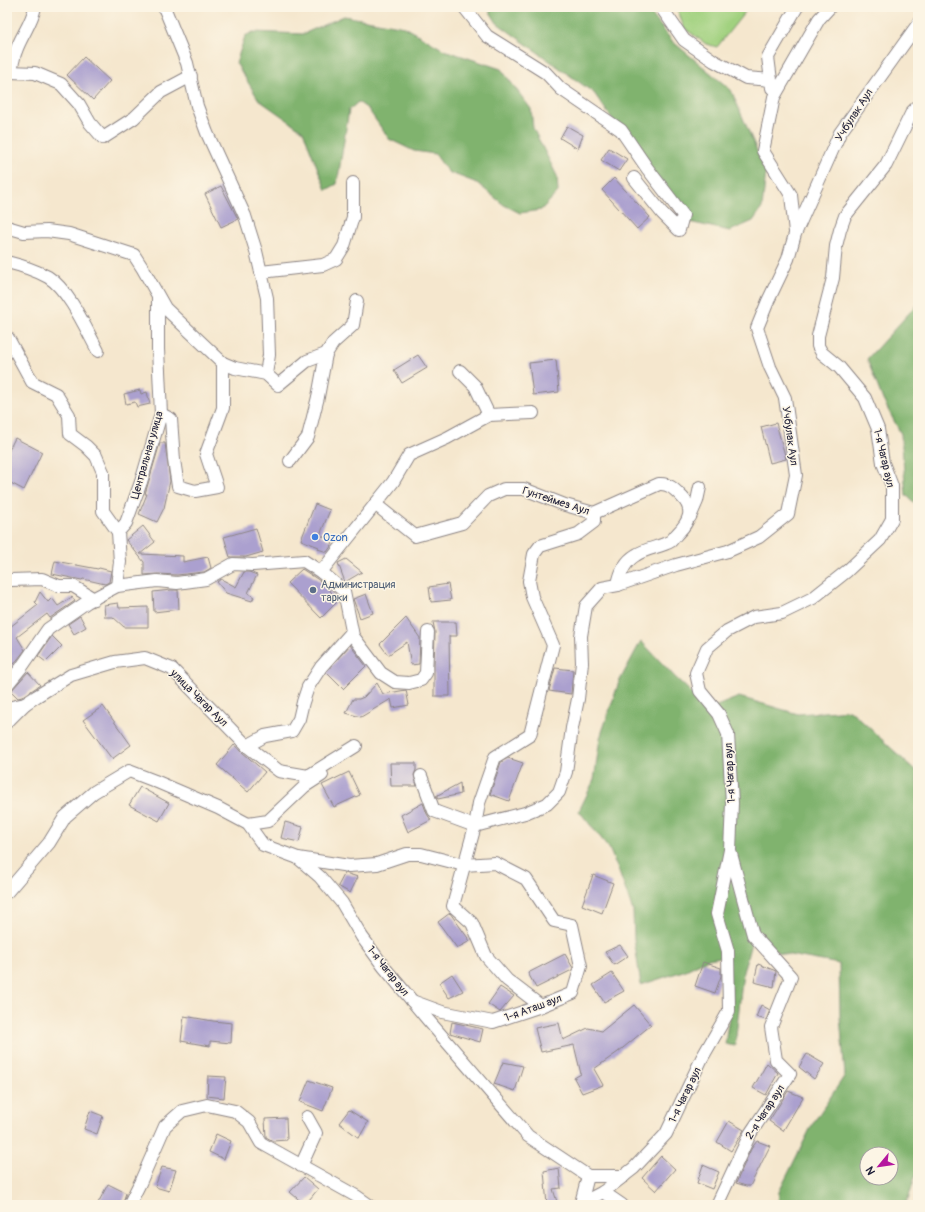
<svg xmlns="http://www.w3.org/2000/svg" width="925" height="1212" font-family="Pangolin,sans-serif">
  <style>
    .green { fill: #a1d17f; stroke: #627a5d }
    .forest { fill: #80b36e; stroke: #516a54; fill-rule: evenodd }
    .building { fill: #aba0cf }
    .lines { fill: none; stroke-linecap: round; stroke-linejoin: round }
    .minor-casing { stroke: #8c8484; stroke-width: 14 }
    .minor { stroke: #fff; stroke-width: 12 }
    .shop-dot { fill: #3f7fe0; stroke: #fcf5e5; stroke-width: 1.5 }
    .service-dot { fill: #5c6f8a; stroke: #fcf5e5; stroke-width: 1.5 }
    .labels { text-anchor: middle; dominant-baseline: central; stroke-width: 3; stroke-linejoin: round; paint-order: stroke }
    .street-label { font-size: 11px; fill: #22223b; stroke: #fcf5e5 }
    .shop-label { font-size: 11px; fill: #366cbe; stroke: #fcf5e5; text-anchor: start }
    .service-label { font-size: 11px; fill: #4e5e75; stroke: #fcf5e5; text-anchor: start }
  </style>
  <rect width="100%" height="100%" fill="#fcf5e5"/>
  <filter id="ink" filterUnits="userSpaceOnUse"><feTurbulence type="fractalNoise" baseFrequency=".025" numOctaves="2"/><feDisplacementMap in="SourceGraphic" scale="8" xChannelSelector="R" yChannelSelector="G"/><feConvolveMatrix kernelMatrix="1 2 1 2 8 2 1 2 1" color-interpolation-filters="sRGB"/></filter>
  <filter id="wash" filterUnits="userSpaceOnUse"><feTurbulence type="fractalNoise" baseFrequency=".012" numOctaves="4" result="noise"/><feDisplacementMap in="SourceGraphic" scale="16" xChannelSelector="R" yChannelSelector="G"/><feGaussianBlur stdDeviation="0.9" result="paint"/><feColorMatrix in="noise" values="0 0 0 0 0 0 0 0 0 0 0 0 0 0 0 0 0 1.4 0 .05"/><feComposite in="paint" operator="in"/></filter>
  <g filter="url(#wash)">
    <rect width="100%" height="100%" fill="#f5e7ce"/>
    <!-- green -->
    <polygon class="green" points="677,7 749,7 717,47 706,44 684,28"/>
    <!-- forest -->
    <g class="forest">
      <polygon points="487,7 646,7 672,41 731,90 766,172 762,208 753,221 730,231 689,222 674,207 594,93 497,23"/>
      <polygon points="344,16 405,27 444,50 501,69 531,109 533,128 557,176 558,192 541,210 520,213 504,205 477,183 448,172 435,154 414,151 389,139 368,109 358,102 349,110 337,184 326,190 303,131 259,100 236,63 245,36 253,32 303,34"/>
      <polygon points="918,305 918,506 906,495 901,434 883,400 867,359 912,310"/>
      <path d="M641,641L675,677L709,709L739,697L798,714L850,710L918,773V1168L906,1205H778L779,1192L812,1125L845,1075L840,1017L839,964L779,953L753,936L743,972L735,1046L725,1044L731,1003L728,956L708,959L686,970L641,985L634,939L633,911L619,872L609,848L579,811L594,780L600,738L619,682ZM867,1154H891V1178H867Z"/>
    </g>
    <g id="blocks">
      <!-- building -->
      <g class="building">
        <polygon points="84,57 110,81 93,100 67,75"/>
        <polygon points="567,126 583,135 578,149 560,138"/>
        <polygon points="609,148 627,159 619,171 601,160"/>
        <polygon points="614,178 650,217 637,229 602,190"/>
        <polygon points="221,186 238,219 221,227 205,194"/>
        <polygon points="418,355 427,368 402,383 394,370"/>
        <polygon points="556,360 559,392 533,395 529,363"/>
        <polygon points="140,390 141,394 147,392 150,404 137,407 135,402 126,404 124,394"/>
        <polygon points="776,423 786,459 770,463 761,427"/>
        <polygon points="15,438 42,452 24,490 7,481 7,454"/>
        <polygon points="160,443 165,443 170,481 164,508 157,522 139,514 147,494 145,494"/>
        <polygon points="315,504 330,510 320,535 334,542 327,552 318,549 319,547 301,540"/>
        <polygon points="143,526 155,542 140,554 183,556 183,562 208,557 211,568 204,572 177,575 158,574 144,575 144,562 126,540"/>
        <polygon points="256,528 263,552 246,557 230,557 224,537"/>
        <polygon points="346,559 362,572 345,582 338,563"/>
        <polygon points="55,561 98,569 99,568 111,571 109,582 105,584 83,579 82,580 52,574"/>
        <polygon points="302,569 323,583 338,600 338,601 321,618 287,583"/>
        <polygon points="244,572 249,572 257,575 248,593 254,597 252,601 226,593 217,582 221,579 236,587"/>
        <polygon points="448,584 451,600 431,602 429,587"/>
        <polygon points="171,590 178,590 179,609 154,612 153,592"/>
        <polygon points="40,592 48,602 52,598 58,606 72,597 75,601 50,618 47,614 17,637 25,650 7,673 7,623 10,627 38,605 35,602"/>
        <polygon points="366,594 373,613 360,618 353,599"/>
        <polygon points="118,603 119,608 148,607 148,627 124,627 113,617 105,617 104,605"/>
        <polygon points="80,616 86,627 74,634 68,624"/>
        <polygon points="406,618 420,638 419,664 411,665 407,642 388,655 380,644"/>
        <polygon points="433,622 456,622 457,636 449,636 450,696 434,696 434,666 435,632"/>
        <polygon points="52,636 62,646 46,662 38,656"/>
        <polygon points="350,645 366,666 343,689 326,672"/>
        <polygon points="555,668 573,670 571,694 549,691"/>
        <polygon points="28,672 40,685 22,697 18,698 11,691"/>
        <polygon points="377,683 383,694 406,690 409,705 393,708 391,699 361,717 346,713 353,699 359,699 364,697"/>
        <polygon points="103,706 131,745 112,759 83,720"/>
        <polygon points="234,745 265,772 248,792 217,765"/>
        <polygon points="508,758 523,763 509,801 490,794 501,762"/>
        <polygon points="390,763 416,763 416,770 414,775 417,786 391,786"/>
        <polygon points="349,772 360,795 334,807 322,785"/>
        <polygon points="460,783 461,794 438,799 436,796"/>
        <polygon points="140,787 169,803 159,821 129,805"/>
        <polygon points="423,803 427,814 431,820 408,832 401,815"/>
        <polygon points="285,822 303,827 299,842 281,838"/>
        <polygon points="345,873 358,877 350,893 338,886"/>
        <polygon points="593,875 613,883 602,913 582,905"/>
        <polygon points="450,913 470,941 457,948 438,922"/>
        <polygon points="620,945 628,956 614,965 605,952"/>
        <polygon points="565,954 573,968 572,970 536,988 528,973"/>
        <polygon points="703,962 721,968 721,976 715,993 695,986"/>
        <polygon points="758,964 776,971 774,987 754,982"/>
        <polygon points="612,973 624,991 604,1002 593,985"/>
        <polygon points="452,974 463,991 449,998 439,983"/>
        <polygon points="500,987 514,996 500,1012 488,1004"/>
        <polygon points="634,1005 651,1025 618,1052 594,1069 603,1085 582,1093 574,1078 581,1074 574,1045 541,1052 535,1028 559,1023 563,1040 588,1028 602,1031"/>
        <polygon points="761,1005 770,1010 766,1020 756,1017"/>
        <polygon points="184,1016 213,1021 232,1023 231,1043 210,1041 210,1046 181,1041"/>
        <polygon points="452,1022 483,1029 480,1042 450,1033"/>
        <polygon points="807,1054 824,1064 814,1079 799,1067"/>
        <polygon points="503,1062 523,1066 515,1091 494,1084"/>
        <polygon points="767,1063 778,1073 766,1095 753,1088"/>
        <polygon points="208,1076 226,1077 224,1098 207,1096"/>
        <polygon points="309,1080 332,1088 323,1111 300,1102"/>
        <polygon points="788,1091 803,1097 783,1131 769,1121"/>
        <polygon points="349,1110 368,1122 359,1138 339,1123"/>
        <polygon points="90,1111 103,1116 97,1134 84,1129"/>
        <polygon points="286,1118 287,1140 273,1141 266,1137 265,1119"/>
        <polygon points="729,1121 744,1130 731,1151 717,1142"/>
        <polygon points="216,1134 231,1141 224,1159 209,1152"/>
        <polygon points="757,1141 770,1146 750,1186 746,1186 736,1183 751,1149"/>
        <polygon points="661,1156 675,1169 656,1191 642,1178"/>
        <polygon points="703,1165 719,1172 712,1189 697,1183"/>
        <polygon points="162,1167 176,1170 169,1191 155,1187"/>
        <polygon points="559,1168 561,1188 553,1189 558,1205 547,1205 544,1171"/>
        <polygon points="304,1177 318,1189 305,1205 290,1192"/>
        <polygon points="108,1184 126,1193 122,1205 97,1205"/>
      </g>
    </g>
  </g>
  <g filter="url(#ink)">
    <use href="#blocks" fill-opacity="0" stroke="#8c8484" stroke-width="1"/>
    <g class="lines">
      <!-- minor casing -->
      <g class="minor-casing">
        <g id="minor">
          <polyline points="164,7 187,63 197,106 207,133 245,216 256,251 267,298 269,355 266,374"/>
          <polyline points="464,7 487,36 546,73 561,89 621,130 647,168 683,215 679,230 662,213 634,178"/>
          <polyline points="661,7 684,40 714,61 746,78 771,80"/>
          <polyline points="7,70 10,72 35,73 61,84 79,104 90,123 103,138 134,118 161,92 191,76"/>
          <path d="M7,75C13,69 13,58 16,51C21,36 32,23 35,7"/>
          <polyline points="772,88 768,57 797,7"/>
          <polyline points="7,227 24,232 47,231 69,234 134,255 143,269 165,308 223,363 235,368 266,374 278,385 307,361 326,354 333,343 353,325 357,301"/>
          <polyline points="795,232 791,195 763,151 774,97 819,19 830,7"/>
          <path d="M7,262C19,265 37,271 48,277C69,290 86,329 98,351"/>
          <polyline points="261,272 323,265 336,259 344,246 353,217 353,183"/>
          <polyline points="7,337 8,338 32,382 56,394 69,415 70,434 86,446 96,456 103,472 103,511 118,532"/>
          <polyline points="161,414 171,419 174,460 178,486 195,491 217,487 206,454 223,408 223,363"/>
          <polyline points="489,415 533,413"/>
          <polyline points="290,461 308,437 318,397 326,354"/>
          <polyline points="375,504 415,536 462,523 488,496 504,489 524,489 565,505 594,513"/>
          <path d="M594,513L659,484C669,483 675,490 682,497C695,510 689,522 677,534C675,536 673,539 671,541C661,547 647,548 636,555C624,562 620,573 618,585"/>
          <polyline points="690,517 697,501 700,487"/>
          <polyline points="321,572 393,482 409,455 447,438 489,415 475,386 460,371"/>
          <polyline points="7,579 11,580 42,579 59,586 73,586 94,599"/>
          <polyline points="117,586 120,562 118,532 126,523 141,482 161,414 158,349 158,297"/>
          <polyline points="7,685 21,668 48,629 87,602 117,586 157,581 177,583 206,579 233,564 253,565 304,561 321,572 344,591 353,636 381,673 395,682 409,683 421,680 426,673 428,632"/>
          <polyline points="7,708 25,704 37,696 71,675 115,662 145,658 172,669 247,746 279,771 308,776 356,746"/>
          <polyline points="7,722 25,704"/>
          <polyline points="247,746 265,736 292,731 299,719 303,702 308,687 321,667 352,632"/>
          <polyline points="421,776 434,811 475,826 479,803 495,757 530,735 553,645 532,597 529,581 534,554 540,546 578,534 594,522 594,513"/>
          <polyline points="248,824 268,821 305,786 322,775"/>
          <polyline points="298,858 320,877 342,903 362,937 384,967 428,1020 528,1136 588,1176"/>
          <polyline points="7,892 49,843 65,817 94,792 129,771 155,781 218,808 248,824 263,845 298,858 349,866 377,864 407,854 421,854 464,865 495,863 526,879 554,921 572,925 581,966 573,993 541,1006 493,1022 442,1012 412,1001"/>
          <polyline points="541,1006 507,980 486,956 472,923 453,906 475,826 525,813 547,804 559,792 566,772 572,728 578,699 582,663 581,636 586,606 602,588 618,585 676,565 728,551 759,537 788,514 796,475 785,398 770,367 757,328 768,301 788,259 795,234 840,133 918,24"/>
          <polyline points="301,1166 316,1133 307,1117"/>
          <polyline points="603,1192 622,1205"/>
          <polyline points="581,1203 588,1176 624,1176"/>
          <polyline points="129,1205 140,1183 165,1126 182,1111 207,1105 235,1111 249,1122 261,1143 356,1196 369,1205"/>
          <polyline points="578,1205 603,1192 634,1168 666,1134 702,1058 729,1011 728,951 717,914 730,850 732,803 728,734 719,714 700,691 696,673 707,648 727,631 754,617 782,613 813,598 847,571 880,540 892,519 892,486 883,463 878,429 865,398 839,367 822,353 818,346 818,336 833,278 836,246 840,230 845,216 886,165 912,112 918,106"/>
          <polyline points="717,1205 750,1134 790,1074 776,1060 771,1027 791,977 753,935 731,854"/>
        </g>
      </g>
      <!-- minor -->
      <use href="#minor" class="minor"/>
    </g>
  </g>
  <!-- markers -->
  <circle class="shop-dot" cx="315" cy="537" r="4"/>
  <circle class="service-dot" cx="313" cy="590" r="4"/>
  <g class="labels">
    <!-- street labels -->
    <g class="street-label">
      <text transform="translate(854 115) rotate(-57)">Учбулак Аул</text>
      <text transform="translate(790 436) rotate(82)">Учбулак Аул</text>
      <text transform="translate(147 455) rotate(-74)">Центральная улица</text>
      <text transform="translate(884 458) rotate(77)">1-я Чагар аул</text>
      <text transform="translate(556 501) rotate(18)">Гунтеймез Аул</text>
      <text transform="translate(199 698) rotate(45)">улица Чагар Аул</text>
      <text transform="translate(730 773) rotate(-93)">1-я Чагар аул</text>
      <text transform="translate(388 971) rotate(52)">1-я Чагар аул</text>
      <text transform="translate(533 1008) rotate(-20)">1-я Аташ аул</text>
      <text transform="translate(685 1095) rotate(-64)">1-я Чагар аул</text>
      <text transform="translate(765 1112) rotate(-57)">2-я Чагар аул</text>
    </g>
    <!-- shop labels -->
    <g class="shop-label">
      <text x="323" y="537">Ozon</text>
    </g>
    <!-- service labels -->
    <g class="service-label">
      <text x="321" y="584">Администрация<tspan x="321" dy="13">тарки</tspan></text>
    </g>
  </g>
  <!-- margin -->
  <rect width="925" height="1212" fill="none" stroke="#fcf5e5" stroke-width="24"/>
  <!-- north arrow -->
  <g transform="translate(879 1166) rotate(241)"><circle r="19" fill="#fcf5e5" stroke="#a5a1a1"/>
  <path d="M0-3L7 15L0 10L-7 15Z" fill="#b5179e"/>
  <text y="-6" font-size="11" font-weight="bold" text-anchor="middle" fill="#22223b">N</text>
  </g>
</svg>
